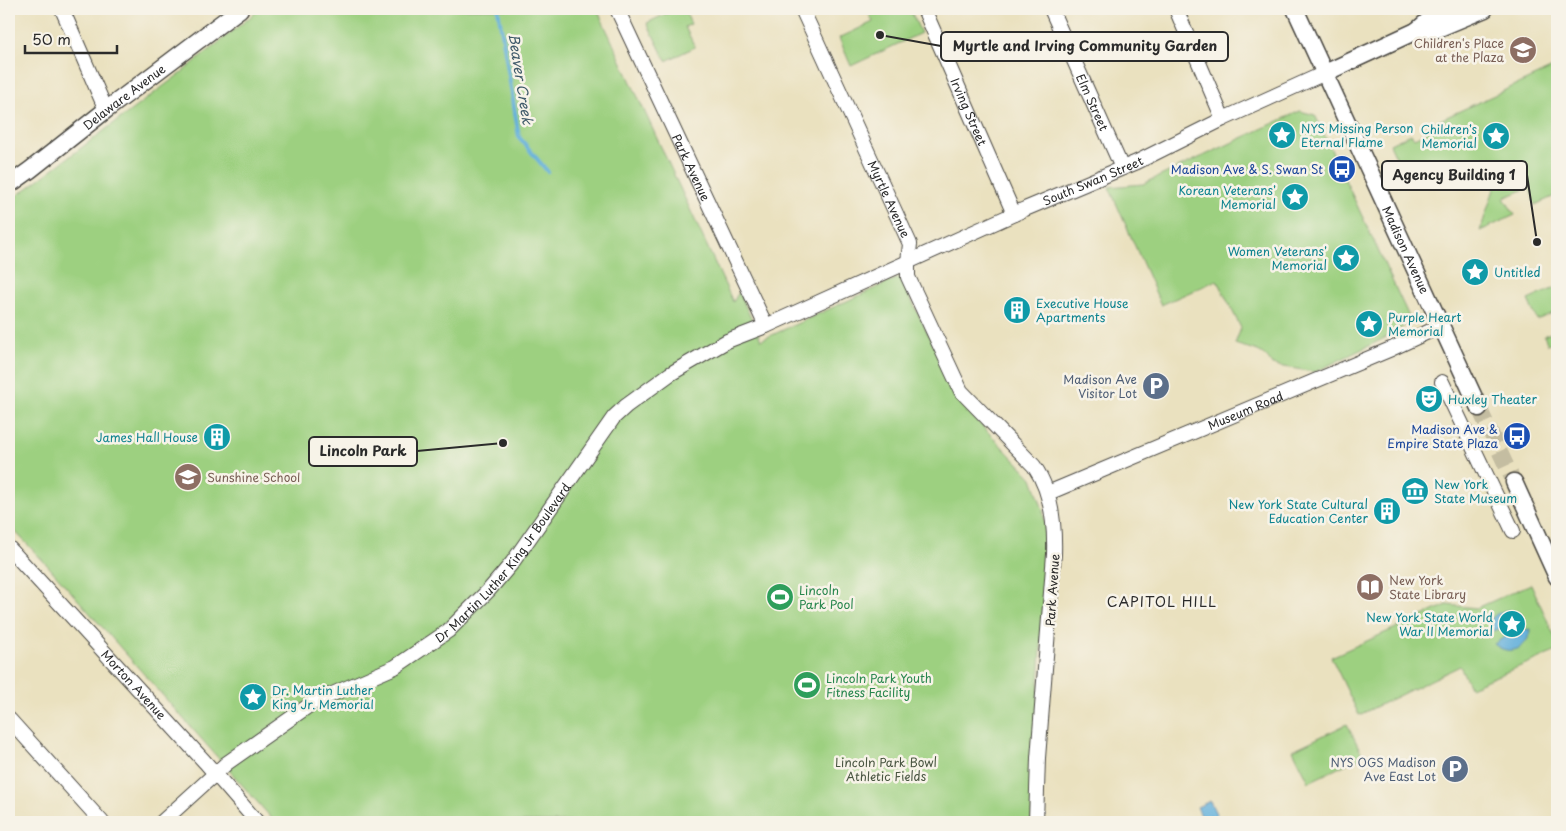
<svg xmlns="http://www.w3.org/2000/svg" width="1566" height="831" font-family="'Playpen Sans',sans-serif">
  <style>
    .green { fill: #9dd080; stroke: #647e56 }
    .water { fill: #61afdb; stroke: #466d83 }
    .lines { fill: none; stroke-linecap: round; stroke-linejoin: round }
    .stream { stroke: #61afdb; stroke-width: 4 }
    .major-tunnel { stroke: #c4bda1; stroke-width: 16; stroke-dasharray: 16 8; stroke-linecap: butt }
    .minor-casing { stroke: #484641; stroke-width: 16 }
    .major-casing { stroke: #484641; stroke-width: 19 }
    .minor { stroke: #fff; stroke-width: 14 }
    .major { stroke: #fff; stroke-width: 16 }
    .labels { text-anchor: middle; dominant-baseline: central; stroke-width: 5; stroke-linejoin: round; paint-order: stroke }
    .education-label { font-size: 12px; fill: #785e54; stroke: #f7f3e8; text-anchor: start }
    .street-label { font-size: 12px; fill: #2b2b2b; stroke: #f7f3e8 }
    .culture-label { font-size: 12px; fill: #0d838f; stroke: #f7f3e8; text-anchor: start }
    .transit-label { font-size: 12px; fill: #164399; stroke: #f7f3e8; text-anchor: end }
    .service-label { font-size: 12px; fill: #4e5e75; stroke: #f7f3e8; text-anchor: end }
    .leisure-label { font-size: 12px; fill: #27864d; stroke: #f7f3e8; text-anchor: start }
    .park-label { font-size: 12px; fill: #485440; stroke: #f7f3e8 }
    .water-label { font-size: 14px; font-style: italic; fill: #3e5969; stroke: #f7f3e8 }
    .neighbourhood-label { font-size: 14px; letter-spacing: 1px; fill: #2b2b2b; stroke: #f7f3e8 }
    .leader { fill: none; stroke: #2b2b2b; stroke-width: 2 }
    .callout-dot { fill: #2b2b2b; stroke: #f7f3e8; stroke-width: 2 }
    .callout { fill: #f7f3e8; stroke: #2b2b2b; stroke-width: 2 }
    .callout-label { font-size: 14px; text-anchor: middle; font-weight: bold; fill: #2b2b2b }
  </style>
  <rect width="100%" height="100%" fill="#f7f3e8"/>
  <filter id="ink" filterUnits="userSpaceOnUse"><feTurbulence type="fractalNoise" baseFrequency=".02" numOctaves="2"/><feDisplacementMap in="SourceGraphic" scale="10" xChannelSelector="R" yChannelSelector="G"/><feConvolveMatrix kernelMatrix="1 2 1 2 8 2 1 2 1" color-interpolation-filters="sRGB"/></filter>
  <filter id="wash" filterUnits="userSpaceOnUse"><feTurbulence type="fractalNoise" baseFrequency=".0096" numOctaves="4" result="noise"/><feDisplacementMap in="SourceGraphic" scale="20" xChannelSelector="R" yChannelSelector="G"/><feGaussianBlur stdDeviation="1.12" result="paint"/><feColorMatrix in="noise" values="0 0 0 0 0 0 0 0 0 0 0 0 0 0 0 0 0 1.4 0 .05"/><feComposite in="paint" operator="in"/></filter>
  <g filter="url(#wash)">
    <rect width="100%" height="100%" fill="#eae1bf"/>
    <!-- green -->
    <g class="green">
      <polygon points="260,9 597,9 733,302 739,292 761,340 900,277 964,407 1032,478 1043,510 1047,543 1031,822 275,822 48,566 9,525 9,201 29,187 181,73"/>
      <polygon points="676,9 684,9 691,24 685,27 695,47 666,61 647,23"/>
      <polygon points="867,9 910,9 921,33 851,66 839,38 873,22"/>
      <polygon points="1557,66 1557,195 1535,205 1530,187 1504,198 1515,215 1480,231 1494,189 1482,168 1461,158 1433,159 1403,172 1390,144 1411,134 1414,138 1427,132 1425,127"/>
      <path d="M1300,111L1315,115L1411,321L1391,335L1315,372L1272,365C1263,348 1251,350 1235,344L1241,328L1217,280L1161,305L1109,187L1143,184Z"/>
      <polygon points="1557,287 1557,311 1537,320 1528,300"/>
      <polygon points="1557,330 1557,341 1548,345 1544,336"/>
      <polygon points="1531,584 1557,642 1557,651 1470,687 1460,666 1359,715 1331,657 1447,605 1477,608"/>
      <polygon points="1347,724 1363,756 1309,782 1293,750"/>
    </g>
    <!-- water -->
    <g class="water">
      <circle cx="1295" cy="198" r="8"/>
      <path d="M1509,610L1523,616L1511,626L1488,632C1488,618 1496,612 1509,610Z"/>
      <path d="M1530,629C1529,649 1509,657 1494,644L1512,632Z"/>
      <polygon points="1210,801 1220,822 1204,822 1197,807"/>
    </g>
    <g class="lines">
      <!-- stream -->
      <polyline class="stream" points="498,9 519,137 548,172"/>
    </g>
  </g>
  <g filter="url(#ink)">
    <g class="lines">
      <!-- major-tunnel -->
      <polyline class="major-tunnel" points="1479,408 1514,482"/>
      <!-- minor casing -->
      <g class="minor-casing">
        <g id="minor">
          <polyline points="62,9 106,110"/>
          <path id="s1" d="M617,9L766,326"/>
          <path id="s2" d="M802,9L910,244L908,262V277L961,391L1034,466C1052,492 1055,524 1054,554L1038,758L1036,822"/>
          <path id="s3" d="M924,9L1014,214"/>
          <path id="s4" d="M1051,9L1122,168"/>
          <polyline points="1176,9 1223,119"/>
          <polyline points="1442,382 1513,531"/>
          <path id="s5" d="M1048,493L1391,349L1441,326"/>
          <path id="s6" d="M9,548L205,762L257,822"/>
          <polyline points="9,719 102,822"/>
          <path id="s7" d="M162,822L227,763L314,702L395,667L448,631L489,590L512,563L614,417L626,406L670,374L727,341L766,326L1025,209L1137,162L1223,119L1325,73"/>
        </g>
      </g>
      <!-- major casing -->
      <g class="major-casing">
        <g id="major">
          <path id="s8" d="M1295,9L1479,408"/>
          <polyline points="1416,31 1437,29 1485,9"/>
          <polyline points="1325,73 1416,31 1430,19 1449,9"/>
          <path id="s9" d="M9,185L30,170L106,110L240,9"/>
          <polyline points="1514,482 1557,577"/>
        </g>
      </g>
      <!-- minor -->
      <use href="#minor" class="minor"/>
      <!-- major -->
      <use href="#major" class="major"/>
    </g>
  </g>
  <!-- icons -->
  <defs>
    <g id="school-disc" transform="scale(1.4375)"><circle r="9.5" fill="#8d6e63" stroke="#f7f3e8"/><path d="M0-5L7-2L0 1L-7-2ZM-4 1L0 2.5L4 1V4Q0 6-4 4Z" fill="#fff"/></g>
    <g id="sight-disc" transform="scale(1.4375)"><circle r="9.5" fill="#0f9aa8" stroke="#f7f3e8"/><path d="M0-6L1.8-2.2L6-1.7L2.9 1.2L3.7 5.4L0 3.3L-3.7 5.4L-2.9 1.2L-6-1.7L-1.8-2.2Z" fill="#fff"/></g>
    <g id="bus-disc" transform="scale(1.4375)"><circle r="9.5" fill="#1a4fb4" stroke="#f7f3e8"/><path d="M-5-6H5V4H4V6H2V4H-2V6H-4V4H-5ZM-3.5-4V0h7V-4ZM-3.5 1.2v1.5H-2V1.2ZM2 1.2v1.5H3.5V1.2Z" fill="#fff"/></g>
    <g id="building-disc" transform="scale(1.4375)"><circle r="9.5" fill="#0f9aa8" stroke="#f7f3e8"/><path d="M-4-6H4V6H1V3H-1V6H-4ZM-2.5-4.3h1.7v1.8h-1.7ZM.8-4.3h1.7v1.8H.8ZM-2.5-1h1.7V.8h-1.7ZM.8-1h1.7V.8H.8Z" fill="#fff"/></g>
    <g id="parking-disc" transform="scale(1.4375)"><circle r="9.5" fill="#5c6f8a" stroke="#f7f3e8"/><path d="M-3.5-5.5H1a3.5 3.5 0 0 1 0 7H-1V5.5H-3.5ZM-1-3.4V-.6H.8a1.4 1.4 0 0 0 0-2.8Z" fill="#fff"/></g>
    <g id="theatre-disc" transform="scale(1.4375)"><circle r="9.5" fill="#0f9aa8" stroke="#f7f3e8"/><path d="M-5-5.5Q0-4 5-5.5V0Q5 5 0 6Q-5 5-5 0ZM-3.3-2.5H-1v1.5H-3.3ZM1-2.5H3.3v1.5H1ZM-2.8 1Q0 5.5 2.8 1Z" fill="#fff"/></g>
    <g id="museum-disc" transform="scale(1.4375)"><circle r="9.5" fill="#0f9aa8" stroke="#f7f3e8"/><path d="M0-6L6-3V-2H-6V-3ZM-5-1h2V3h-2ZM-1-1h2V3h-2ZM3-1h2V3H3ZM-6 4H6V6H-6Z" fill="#fff"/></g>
    <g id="library-disc" transform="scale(1.4375)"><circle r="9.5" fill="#8d6e63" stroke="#f7f3e8"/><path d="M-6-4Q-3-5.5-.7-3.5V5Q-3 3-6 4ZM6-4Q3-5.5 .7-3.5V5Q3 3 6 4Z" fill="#fff"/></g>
    <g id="stadium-disc" transform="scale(1.4375)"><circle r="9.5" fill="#2e9e5b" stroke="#f7f3e8"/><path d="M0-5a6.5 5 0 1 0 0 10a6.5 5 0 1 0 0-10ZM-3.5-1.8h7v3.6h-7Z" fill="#fff"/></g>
  </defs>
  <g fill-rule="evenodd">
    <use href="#school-disc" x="1523" y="50"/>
    <use href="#sight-disc" x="1282" y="135"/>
    <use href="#sight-disc" x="1496" y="136"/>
    <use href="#bus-disc" x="1342" y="169"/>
    <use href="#sight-disc" x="1295" y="197"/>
    <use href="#sight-disc" x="1346" y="258"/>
    <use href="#sight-disc" x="1475" y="272"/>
    <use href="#building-disc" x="1017" y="310"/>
    <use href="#sight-disc" x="1369" y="324"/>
    <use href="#parking-disc" x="1156" y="386"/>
    <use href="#theatre-disc" x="1429" y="399"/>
    <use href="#bus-disc" x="1517" y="436"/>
    <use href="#building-disc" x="217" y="437"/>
    <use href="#school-disc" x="188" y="477"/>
    <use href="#museum-disc" x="1415" y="491"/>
    <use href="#building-disc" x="1387" y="511"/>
    <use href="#library-disc" x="1370" y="587"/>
    <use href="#stadium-disc" x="780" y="597"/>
    <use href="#sight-disc" x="1512" y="624"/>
    <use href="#stadium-disc" x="807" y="685"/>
    <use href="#sight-disc" x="253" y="697"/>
    <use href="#parking-disc" x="1455" y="769"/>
  </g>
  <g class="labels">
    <!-- education labels -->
    <g class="education-label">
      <text x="1504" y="43" text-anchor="end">Children's Place<tspan x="1504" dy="14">at the Plaza</tspan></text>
      <text x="207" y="477">Sunshine School</text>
      <text x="1389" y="580">New York<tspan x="1389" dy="14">State Library</tspan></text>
    </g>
    <!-- street labels -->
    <g class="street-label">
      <text stroke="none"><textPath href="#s9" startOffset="145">Delaware Avenue</textPath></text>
      <text stroke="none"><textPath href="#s4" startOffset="102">Elm Street</textPath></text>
      <text stroke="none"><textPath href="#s3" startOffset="112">Irving Street</textPath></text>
      <text stroke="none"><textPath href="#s1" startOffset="175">Park Avenue</textPath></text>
      <text stroke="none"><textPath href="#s7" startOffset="1154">South Swan Street</textPath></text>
      <text stroke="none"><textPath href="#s2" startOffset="209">Myrtle Avenue</textPath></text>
      <text stroke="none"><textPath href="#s8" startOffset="265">Madison Avenue</textPath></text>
      <text stroke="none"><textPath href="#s5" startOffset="214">Museum Road</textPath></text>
      <text stroke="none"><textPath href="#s7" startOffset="434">Dr Martin Luther King Jr Boulevard</textPath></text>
      <text transform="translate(1052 590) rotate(-86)">Park Avenue</text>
      <text stroke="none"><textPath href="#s6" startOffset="185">Morton Avenue</textPath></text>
    </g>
    <!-- culture labels -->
    <g class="culture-label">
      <text x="1301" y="128">NYS Missing Person<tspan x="1301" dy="14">Eternal Flame</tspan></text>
      <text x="1477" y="129" text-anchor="end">Children's<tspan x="1477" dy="14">Memorial</tspan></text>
      <text x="1276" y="190" text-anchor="end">Korean Veterans'<tspan x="1276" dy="14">Memorial</tspan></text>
      <text x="1327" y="251" text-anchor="end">Women Veterans'<tspan x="1327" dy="14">Memorial</tspan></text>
      <text x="1494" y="272">Untitled</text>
      <text x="1036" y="303">Executive House<tspan x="1036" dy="14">Apartments</tspan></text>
      <text x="1388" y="317">Purple Heart<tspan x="1388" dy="14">Memorial</tspan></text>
      <text x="1448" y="399">Huxley Theater</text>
      <text x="198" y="437" text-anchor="end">James Hall House</text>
      <text x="1434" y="484">New York<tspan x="1434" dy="14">State Museum</tspan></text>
      <text x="1368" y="504" text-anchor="end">New York State Cultural<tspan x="1368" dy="14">Education Center</tspan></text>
      <text x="1493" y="617" text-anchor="end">New York State World<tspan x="1493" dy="14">War II Memorial</tspan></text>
      <text x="272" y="690">Dr. Martin Luther<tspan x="272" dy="14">King Jr. Memorial</tspan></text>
    </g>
    <!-- transit labels -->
    <g class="transit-label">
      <text x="1323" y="169">Madison Ave &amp; S. Swan St</text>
      <text x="1498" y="429">Madison Ave &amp;<tspan x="1498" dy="14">Empire State Plaza</tspan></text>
    </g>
    <!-- service labels -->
    <g class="service-label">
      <text x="1137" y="379">Madison Ave<tspan x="1137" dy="14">Visitor Lot</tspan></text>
      <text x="1436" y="762">NYS OGS Madison<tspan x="1436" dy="14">Ave East Lot</tspan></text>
    </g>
    <!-- leisure labels -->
    <g class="leisure-label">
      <text x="799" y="590">Lincoln<tspan x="799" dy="14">Park Pool</tspan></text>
      <text x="826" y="678">Lincoln Park Youth<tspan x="826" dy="14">Fitness Facility</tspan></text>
    </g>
    <!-- park labels -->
    <g class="park-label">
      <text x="886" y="762">Lincoln Park Bowl<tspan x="886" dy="14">Athletic Fields</tspan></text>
    </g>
    <!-- water labels -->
    <g class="water-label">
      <text transform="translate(521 79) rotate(81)">Beaver Creek</text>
    </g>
    <!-- neighbourhood labels -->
    <g class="neighbourhood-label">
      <text x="1162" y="601">CAPITOL HILL</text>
    </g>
  </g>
  <!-- callouts -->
  <path class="leader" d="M880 35L941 46M1537 242L1527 175M503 443L417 451"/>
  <g class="callout-dot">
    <circle cx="880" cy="35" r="5"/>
    <circle cx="1537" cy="242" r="5"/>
    <circle cx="503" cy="443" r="5"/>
  </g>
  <g class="callout">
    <rect x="941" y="32" width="287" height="29" rx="5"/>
    <rect x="1382" y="161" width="145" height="29" rx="5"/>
    <rect x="309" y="437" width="108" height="29" rx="5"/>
  </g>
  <g class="callout-label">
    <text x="1085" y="51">Myrtle and Irving Community Garden</text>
    <text x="1454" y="180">Agency Building 1</text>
    <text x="363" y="456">Lincoln Park</text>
  </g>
  <!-- margin -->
  <rect width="1566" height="831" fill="none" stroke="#f7f3e8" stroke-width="30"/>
  <!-- scale -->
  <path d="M25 45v8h92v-8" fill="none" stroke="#2b2b2b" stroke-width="2.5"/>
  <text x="32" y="45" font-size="15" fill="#2b2b2b" stroke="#f7f3e8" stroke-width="4" paint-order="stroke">50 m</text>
</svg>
